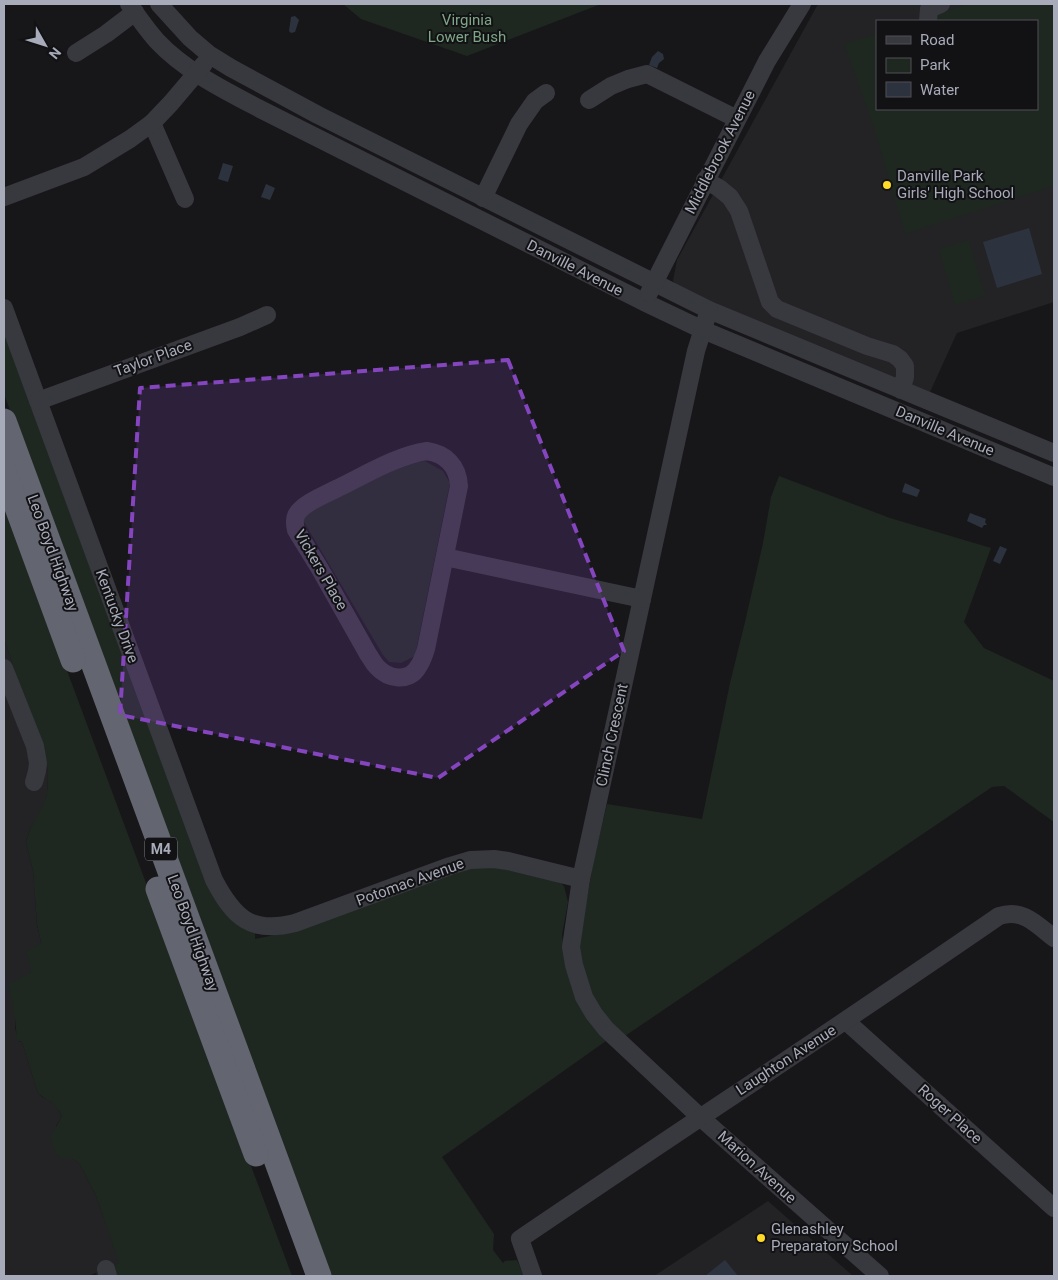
<svg xmlns="http://www.w3.org/2000/svg" width="1058" height="1280" font-family="Roboto,sans-serif">
  <style>
    .built { fill: #232326; fill-rule: evenodd }
    .green { fill: #1e2821 }
    .water { fill: #2c333e }
    .lines { fill: none; stroke-linecap: round; stroke-linejoin: round }
    .minor { stroke: #38383f; stroke-width: 18 }
    .highway { stroke: #636570; stroke-width: 25 }
    .marked { fill: #8445be; fill-opacity: 0.2; stroke: #8445be; stroke-width: 4; stroke-dasharray: 10 6; stroke-linejoin: round }
    .poi-dot { fill: #ffda29; stroke: #121214; stroke-width: 2 }
    .labels { text-anchor: middle; dominant-baseline: central; stroke-width: 4; stroke-linejoin: round; paint-order: stroke }
    .shield { fill: #121214; stroke: #7b7d88; stroke-width: 1 }
    .shield-label { font-size: 14px; font-weight: bold; fill: #a8abba }
    .park-label { font-size: 15px; fill: #7ea687; stroke: #121214 }
    .street-label { font-size: 15px; fill: #a8abba; stroke: #121214 }
    .poi-label { font-size: 15px; fill: #a8abba; stroke: #121214; text-anchor: start }
  </style>
  <rect width="100%" height="100%" fill="#171719"/>
  <!-- built -->
  <g class="built">
    <path d="M818,4H1054V302L957,333L930,392L683,294L673,281L677,260ZM877,21H1037V109H877Z"/>
    <polygon points="4,638 17,679 44,746 48,773 47,794 42,810 30,829 26,842 33,871 37,924 41,943 15,1019 15,1028 19,1042 22,1042 37,1091 42,1097 47,1099 56,1106 62,1116 56,1126 61,1159 72,1159 76,1161 80,1165 96,1196 120,1264 88,1276 4,1276"/>
    <polygon points="768,1201 853,1276 654,1276"/>
  </g>
  <!-- green -->
  <g class="green">
    <polygon points="343,4 601,4 467,56 361,19"/>
    <polygon points="969,4 1054,4 1054,186 905,234 873,125 844,44 877,34 877,109 1037,109 1037,21 915,21"/>
    <polygon points="969,240 985,296 955,305 939,249"/>
    <path d="M4,330L215,895C227,919 232,920 255,933V939L289,932L386,896L481,864L555,878L564,886L568,902L562,935L565,958L606,1041L442,1157L494,1234L493,1250L503,1263L505,1261L517,1260L524,1276H327L4,394Z"/>
    <polygon points="425,461 443,471 450,483 415,656 401,663 389,662 383,655 301,517 316,508 411,462"/>
    <polygon points="779,476 890,518 991,548 964,622 984,648 1054,681 1054,822 1004,786 992,787 625,1036 608,1022 588,990 578,946 594,859 607,804 702,819 730,683 745,622 763,543 771,497"/>
    <path d="M4,501L292,1276H97L96,1273L119,1263L96,1196L80,1165L76,1161L72,1159H61L56,1154L50,1138L62,1116C59,1110 55,1106 51,1102C45,1098 41,1097 37,1091L22,1042L18,1041L17,1039L15,1019L9,984L31,972L27,951L41,943L37,924L33,871L26,842L30,829L41,810L47,794L48,773L44,746L17,679L4,638Z"/>
  </g>
  <!-- water -->
  <g class="water">
    <polygon points="295,16 299,20 295,32 291,33 289,31 291,17"/>
    <polygon points="658,51 663,54 664,59 659,63 657,68 649,65 652,57"/>
    <polygon points="223,163 233,166 228,182 218,179"/>
    <polygon points="266,184 275,188 270,200 261,197"/>
    <polygon points="1029,228 1042,274 997,288 983,242"/>
    <polygon points="905,483 920,490 917,497 902,492"/>
    <polygon points="970,513 986,519 985,522 987,525 984,525 982,528 967,521"/>
    <polygon points="1000,546 1007,549 1000,564 993,561"/>
    <polygon points="725,1260 738,1276 705,1276"/>
  </g>
  <g class="lines">
    <!-- minor -->
    <g class="minor">
      <path d="M129,4C138,17 147,30 157,41C186,72 228,92 264,111L644,302L703,330L1054,477"/>
      <polyline points="159,4 190,38 210,55 231,68 318,115 709,310 1054,453"/>
      <polyline points="928,21 929,9 941,4"/>
      <polyline points="76,53 106,34 135,12"/>
      <polyline points="589,100 611,86 628,79 647,74 737,119"/>
      <polyline points="152,123 185,199"/>
      <polyline points="705,180 719,188 730,197 739,211 770,302 777,309 867,346 893,354 900,359 905,366 905,377 901,390"/>
      <polyline points="4,197 84,167 130,139 152,123 171,103 204,64"/>
      <polyline points="483,198 519,124 535,101 546,93"/>
      <polyline points="649,293 767,61 802,4"/>
      <path d="M4,308L214,880C234,918 251,934 295,923L450,866L470,860L494,859L508,861L581,879"/>
      <polyline points="709,310 696,351 581,879 571,947 574,965 584,997 594,1014 606,1029 700,1117 880,1276"/>
      <polyline points="38,401 240,327 267,315"/>
      <path d="M427,451C446,454 458,466 459,486L426,649C424,655 422,662 418,667C409,683 388,679 377,667C373,663 371,658 368,654L320,569L296,530C294,522 294,515 301,509C310,500 327,494 338,488C365,475 398,455 427,451Z"/>
      <polyline points="445,557 642,599"/>
      <polyline points="4,668 35,746 38,763 37,771 34,782"/>
      <polyline points="846,1021 1054,1208"/>
      <polyline points="106,1269 108,1276"/>
      <path d="M533,1276L520,1239C679,1131 841,1025 999,916C1023,908 1037,925 1054,938"/>
    </g>
    <!-- highway -->
    <g class="highway">
      <polyline points="4,421 319,1276"/>
      <polyline points="4,472 73,660"/>
      <polyline points="158,889 256,1154"/>
    </g>
  </g>
  <!-- marked area -->
  <path class="marked" d="M508,360L624,651L438,778L120,715L140,388Z"/>
  <!-- markers -->
  <g class="poi-dot">
    <circle cx="887" cy="185" r="5"/>
    <circle cx="761" cy="1238" r="5"/>
  </g>
  <g class="labels">
    <!-- shield labels -->
    <rect class="shield" x="145" y="837.5" width="32" height="23" rx="4"/>
    <g class="shield-label">
      <text x="161" y="849">M4</text>
    </g>
    <!-- park labels -->
    <g class="park-label">
      <text x="467" y="20">Virginia<tspan x="467" dy="17">Lower Bush</tspan></text>
    </g>
    <!-- street labels -->
    <g class="street-label">
      <text transform="translate(720 152) rotate(-63)">Middlebrook Avenue</text>
      <text transform="translate(575 268) rotate(27)">Danville Avenue</text>
      <text transform="translate(153 358) rotate(-20)">Taylor Place</text>
      <text transform="translate(945 431) rotate(23)">Danville Avenue</text>
      <text transform="translate(53 553) rotate(70)">Leo Boyd Highway</text>
      <text transform="translate(321 570) rotate(60)">Vickers Place</text>
      <text transform="translate(117 616) rotate(70)">Kentucky Drive</text>
      <text transform="translate(612 735) rotate(-78)">Clinch Crescent</text>
      <text transform="translate(410 882) rotate(-20)">Potomac Avenue</text>
      <text transform="translate(193 933) rotate(70)">Leo Boyd Highway</text>
      <text transform="translate(786 1060) rotate(-33)">Laughton Avenue</text>
      <text transform="translate(950 1114) rotate(42)">Roger Place</text>
      <text transform="translate(757 1167) rotate(42)">Marion Avenue</text>
    </g>
    <!-- poi labels -->
    <g class="poi-label">
      <text x="897" y="176">Danville Park<tspan x="897" dy="17">Girls' High School</tspan></text>
      <text x="771" y="1229">Glenashley<tspan x="771" dy="17">Preparatory School</tspan></text>
    </g>
  </g>
  <!-- border -->
  <rect width="1058" height="1280" fill="none" stroke="#a8abba" stroke-width="10"/>
  <!-- legend -->
  <rect x="876" y="20" width="162" height="90" fill="#121214" stroke="#4e4f56"/>
  <rect x="886" y="36" width="25" height="8" fill="#38383f" stroke="#4e4f56"/>
  <text x="920" y="45" font-size="15" fill="#a8abba">Road</text>
  <rect x="886" y="58" width="25" height="15" fill="#1e2821" stroke="#4e4f56"/>
  <text x="920" y="70" font-size="15" fill="#a8abba">Park</text>
  <rect x="886" y="82" width="25" height="15" fill="#2c333e" stroke="#4e4f56"/>
  <text x="920" y="95" font-size="15" fill="#a8abba">Water</text>
  <!-- north arrow -->
  <g transform="translate(45 45) rotate(129)" stroke="#121214" stroke-width="4" paint-order="stroke">
  <path d="M0-4L9 19L0 12L-9 19Z" fill="#a8abba"/>
  <text y="-8" font-size="14" font-weight="bold" text-anchor="middle" fill="#a8abba">N</text>
  </g>
</svg>
